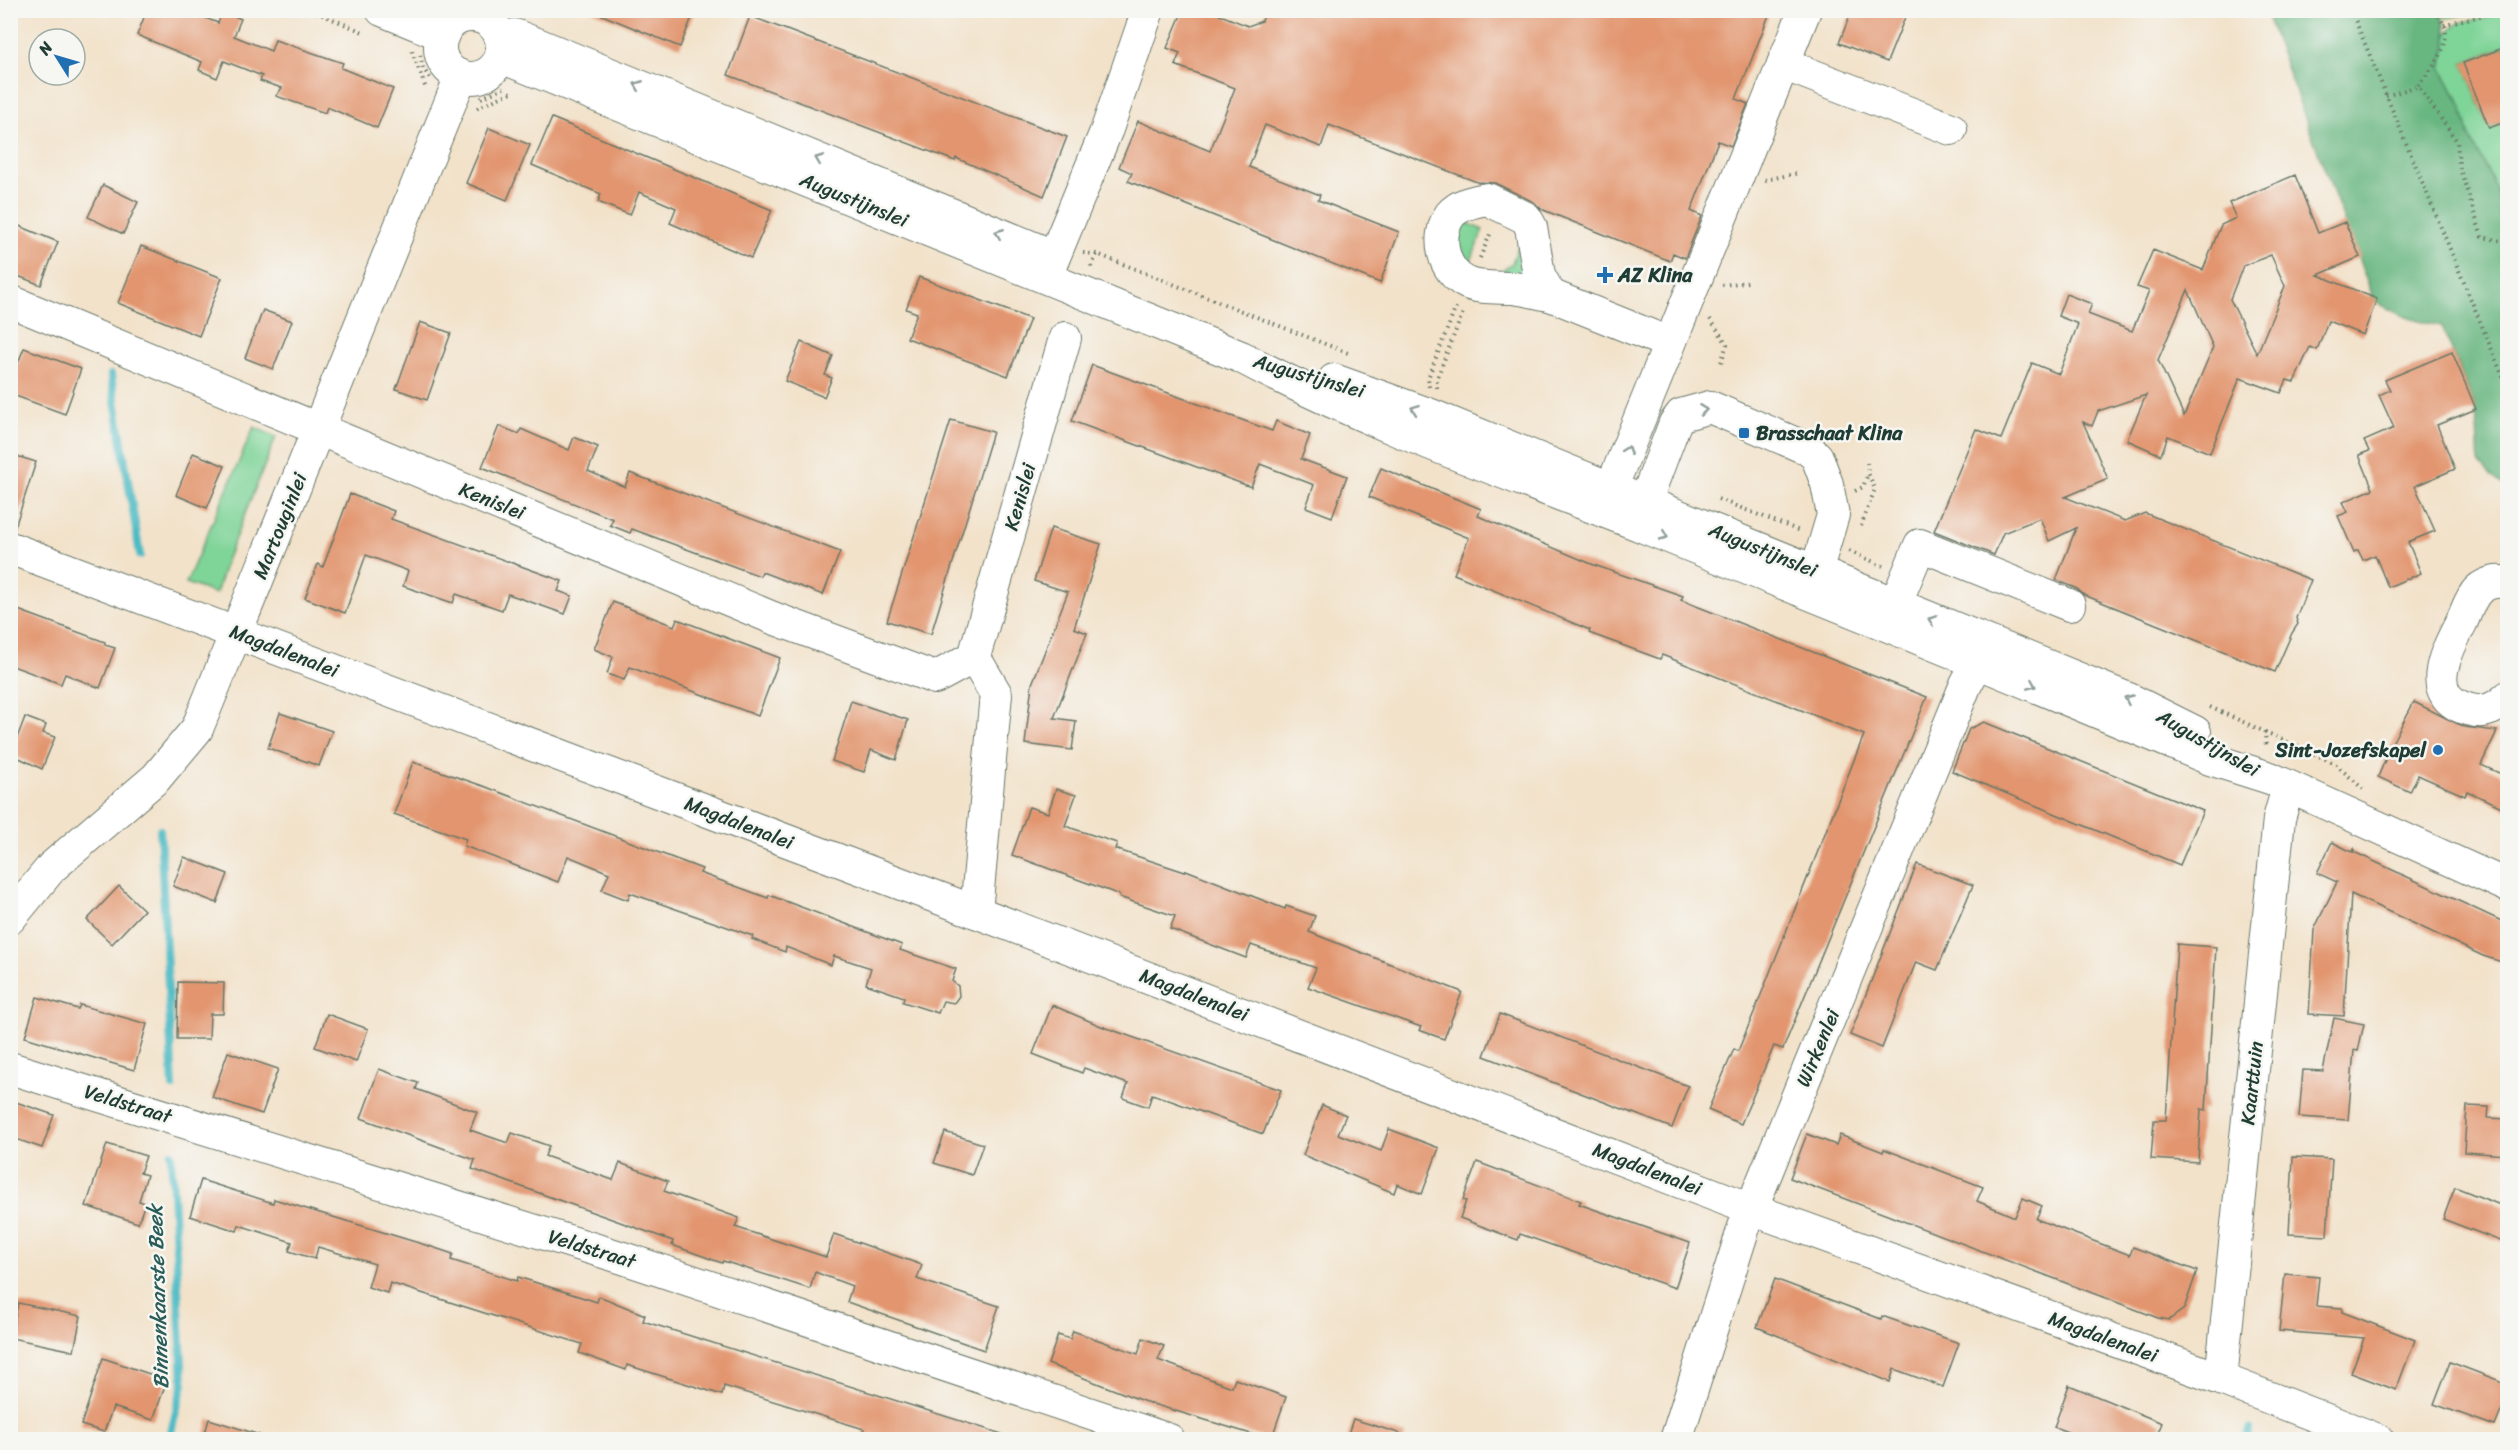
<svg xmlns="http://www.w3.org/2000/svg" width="2518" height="1450" font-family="Sriracha,sans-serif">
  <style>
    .green { fill: #7fd498; stroke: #4f8866; stroke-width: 1.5 }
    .forest { fill: #67b680; stroke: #437a5a; stroke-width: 1.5 }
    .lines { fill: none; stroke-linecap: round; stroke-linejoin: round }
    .stream { stroke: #4dbbc5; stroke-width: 8 }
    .building { fill: #e2956e; fill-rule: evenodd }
    .minor-casing { stroke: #697768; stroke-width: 34 }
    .path { stroke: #697768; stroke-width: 4; stroke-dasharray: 1.5 4.5; stroke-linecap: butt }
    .minor { stroke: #fff; stroke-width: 32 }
    .oneway { stroke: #8f9e9a }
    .poi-dot { fill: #1f6fb2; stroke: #f6f6f2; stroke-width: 2 }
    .labels { text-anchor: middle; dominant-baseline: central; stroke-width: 5; stroke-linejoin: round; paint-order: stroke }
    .street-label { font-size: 20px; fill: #1f3d34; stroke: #f6f6f2 }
    .poi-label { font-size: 20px; font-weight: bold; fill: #1f3d34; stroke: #f6f6f2; text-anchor: start }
    .water-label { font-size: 21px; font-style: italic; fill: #2a5c58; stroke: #f6f6f2 }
  </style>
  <rect width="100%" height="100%" fill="#f6f6f2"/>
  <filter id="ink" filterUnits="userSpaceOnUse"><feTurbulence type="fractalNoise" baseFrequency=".0167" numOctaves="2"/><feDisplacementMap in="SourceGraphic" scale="12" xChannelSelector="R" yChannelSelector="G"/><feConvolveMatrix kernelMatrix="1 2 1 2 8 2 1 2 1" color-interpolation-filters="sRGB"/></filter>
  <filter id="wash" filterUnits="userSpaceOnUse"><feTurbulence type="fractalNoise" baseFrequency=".008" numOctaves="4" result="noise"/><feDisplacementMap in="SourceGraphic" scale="24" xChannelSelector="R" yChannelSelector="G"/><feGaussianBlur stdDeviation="1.35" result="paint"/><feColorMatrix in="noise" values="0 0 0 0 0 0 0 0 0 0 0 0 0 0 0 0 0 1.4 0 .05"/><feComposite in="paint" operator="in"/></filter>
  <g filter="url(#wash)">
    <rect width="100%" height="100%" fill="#f2e2ca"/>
    <!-- green -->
    <g class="green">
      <polygon points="2438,11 2487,11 2447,18"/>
      <path d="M2495,12H2507V46L2463,63L2489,128L2507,121L2506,239L2502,230L2497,190L2470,137L2461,105L2441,67C2446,56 2443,44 2448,33C2456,19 2470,21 2483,19C2488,18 2491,14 2495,12Z"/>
      <polygon points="1456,218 1483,230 1465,276 1449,253"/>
      <polygon points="1519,244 1535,278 1500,272 1512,263"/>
      <polygon points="254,427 276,437 226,561 216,594 186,583"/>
    </g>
    <!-- forest -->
    <path class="forest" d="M2438,10C2450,28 2449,48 2441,67L2461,105L2470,137L2497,190L2502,230L2507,241V488L2491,476L2479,463L2476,409L2442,326C2416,322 2396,315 2374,300L2265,11Z"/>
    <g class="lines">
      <!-- stream -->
      <g class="stream">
        <polyline points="111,375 140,555"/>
        <polyline points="160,830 173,1087"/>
        <polyline points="169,1440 183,1384 171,1153"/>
        <polyline points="2247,1440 2250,1429"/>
      </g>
    </g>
    <g id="blocks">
      <!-- building -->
      <g class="building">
        <polygon points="147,10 185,10 218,23 223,11 241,19 234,36 271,51 275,40 343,63 341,68 393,89 377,128 327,107 325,113 276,96 282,88 260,81 262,76 224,61 217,78 199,70 202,62 137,35"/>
        <polygon points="590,10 695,10 680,47"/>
        <polygon points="1183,10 1208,10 1248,26 1262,21 1266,10 1771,10 1736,99 1748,104 1731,146 1718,141 1691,211 1702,216 1685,258 1673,253 1670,261 1541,209 1534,202 1495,183 1477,182 1329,125 1321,147 1265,125 1249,167 1320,195 1318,200 1399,232 1380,283 1128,181 1132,173 1119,167 1138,121 1210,151 1235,88 1175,65 1180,53 1167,48"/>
        <polygon points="1852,10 1908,10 1887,62 1839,43"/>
        <polygon points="750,16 1067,137 1044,196 956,158 955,161 728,75"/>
        <polygon points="2508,46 2508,121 2489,128 2463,63"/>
        <polygon points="552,118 772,210 751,258 670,223 676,208 639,192 630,215 598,202 601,194 532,165"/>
        <polygon points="489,128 530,145 507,200 466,183"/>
        <path d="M2295,175L2318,233L2345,222L2360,257L2318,275L2377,299L2363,335L2328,321L2317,350L2310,347L2294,382L2287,380L2281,393L2240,378L2210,453L2168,436L2161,455L2127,440L2146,395L2098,411L2092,426L2083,422L2108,479L2065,497L2125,521L2145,513L2311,580L2296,618L2298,624L2292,633L2275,672L2084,595L2076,588L2056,580L2076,528L2049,541L2040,518L2003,533L1994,555L1934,531L1976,429L2001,439L2032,363L2059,374L2078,324L2058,316L2066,294L2092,304L2088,314L2132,331L2149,291L2137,287L2153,250L2203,270L2221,225L2236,218L2229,203ZM2271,255L2285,286L2257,354L2230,299L2243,266ZM2188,290L2213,347L2184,416L2158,360Z"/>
        <polygon points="103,185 138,202 123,234 88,217"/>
        <polygon points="17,225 58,242 41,285 10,273 10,241"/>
        <polygon points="141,246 222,278 199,336 118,303"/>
        <polygon points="919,277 1030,319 1008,376 907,338 917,313 906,309"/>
        <polygon points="263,310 292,321 273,369 245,358"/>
        <polygon points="420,322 451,333 427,400 396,389"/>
        <polygon points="801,342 833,356 825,375 832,378 824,397 785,381"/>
        <polygon points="24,348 81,369 65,414 10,394 10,383"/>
        <polygon points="2452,352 2476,409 2437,425 2455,469 2415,486 2435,531 2408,542 2421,573 2388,587 2375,555 2363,560 2358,550 2354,552 2338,516 2348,512 2343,502 2373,489 2359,455 2369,451 2364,441 2394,428 2379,395 2390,390 2385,380"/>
        <polygon points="1092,365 1272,431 1276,421 1310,435 1301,459 1347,476 1332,517 1306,507 1314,485 1260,464 1251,487 1072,421"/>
        <polygon points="951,420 993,432 931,634 887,621"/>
        <polygon points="499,426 519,434 521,429 569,450 574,437 598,447 588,471 625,487 630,473 840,552 823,595 762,572 760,576 632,529 630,533 610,525 613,519 482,467"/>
        <polygon points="193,453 225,466 207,508 176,495"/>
        <polygon points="10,454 36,462 14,530 10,530"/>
        <polygon points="1381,468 1481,509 1478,516 1594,565 1683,596 1681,600 1927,697 1783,1049 1774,1046 1741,1124 1708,1110 1734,1049 1738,1051 1755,1010 1864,735 1662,655 1660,659 1589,633 1590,630 1454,574 1469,538 1369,497"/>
        <polygon points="350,494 394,511 391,519 562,581 558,591 572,596 565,614 508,594 502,610 456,594 453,603 403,586 408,571 366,555 345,613 305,598 318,564 323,567"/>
        <polygon points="1051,528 1101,544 1074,628 1087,633 1054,718 1076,721 1072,750 1025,744 1032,684 1068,592 1034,581"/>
        <polygon points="613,602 674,626 677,619 780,658 758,716 630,667 624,680 607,674 613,657 594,649"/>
        <polygon points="10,607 105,642 105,645 115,648 100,688 65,674 61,684 10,665"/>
        <polygon points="851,701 908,720 896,760 871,750 864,772 832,761"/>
        <polygon points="2414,702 2464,727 2497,731 2481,765 2508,777 2508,810 2467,791 2465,796 2418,775 2410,792 2378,777 2393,741"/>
        <polygon points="280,713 332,731 319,766 268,748"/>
        <polygon points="25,717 46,725 43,733 55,737 42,769 11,754"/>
        <polygon points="1984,722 2203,811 2180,865 1952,771 1969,729"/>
        <polygon points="413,762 486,787 702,869 700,873 768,898 769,895 902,945 900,950 956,969 952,981 958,986 959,996 954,1003 943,1001 938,1013 903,1002 904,997 866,984 871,968 834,956 831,965 786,947 785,952 752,939 753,936 630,893 628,900 602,890 609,873 568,856 558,882 464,846 466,839 394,814"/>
        <polygon points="1056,789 1076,795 1065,826 1117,843 1115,849 1185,872 1186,870 1285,909 1286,906 1315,916 1309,932 1462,992 1444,1039 1419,1030 1421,1027 1308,987 1316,968 1251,945 1246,958 1170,929 1175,916 1119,897 1120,895 1012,855 1029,807 1048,813"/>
        <polygon points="2332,842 2352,852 2354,849 2354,852 2508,924 2508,964 2483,956 2351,894 2344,1016 2309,1014 2314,930 2337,882 2317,873"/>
        <polygon points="184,857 228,874 217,903 173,886"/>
        <polygon points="1917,864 1973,885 1937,970 1916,962 1882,1048 1850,1035"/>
        <polygon points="119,886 144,910 112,944 87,920"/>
        <polygon points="2177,944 2216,947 2206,1110 2201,1109 2198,1162 2151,1159 2154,1120 2166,1120"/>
        <polygon points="178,982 224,983 223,1014 210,1014 209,1039 177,1039"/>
        <polygon points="37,997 78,1009 80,1005 147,1024 134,1070 25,1037"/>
        <polygon points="1052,1005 1101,1026 1281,1090 1263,1134 1152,1094 1148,1107 1123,1098 1128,1084 1084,1068 1082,1073 1033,1054"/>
        <polygon points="327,1014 368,1029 356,1062 315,1047"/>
        <polygon points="1500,1014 1688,1086 1672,1128 1484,1056"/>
        <polygon points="2334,1018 2364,1024 2358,1051 2354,1050 2348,1120 2299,1117 2303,1070 2323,1071"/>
        <polygon points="228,1052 278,1069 262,1114 212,1097"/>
        <polygon points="379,1069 418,1083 416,1089 477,1112 470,1130 508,1143 512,1133 549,1146 545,1156 613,1180 620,1163 668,1181 664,1191 739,1218 735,1227 826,1257 834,1234 922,1265 917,1279 999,1306 984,1350 847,1302 852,1286 815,1272 810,1289 723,1261 722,1263 672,1245 673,1241 472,1169 475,1160 361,1118"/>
        <polygon points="10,1100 54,1115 42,1148 10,1137"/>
        <polygon points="1322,1105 1346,1115 1338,1134 1381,1151 1389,1129 1439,1148 1422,1194 1397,1184 1394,1193 1303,1155"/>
        <polygon points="2467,1106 2489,1107 2488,1118 2508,1119 2508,1155 2464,1152"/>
        <polygon points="945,1132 983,1144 972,1175 934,1163"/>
        <polygon points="1807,1134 1836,1145 1840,1135 1883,1152 1884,1149 1983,1187 1977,1201 2015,1217 2023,1198 2042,1206 2036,1219 2130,1255 2133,1247 2197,1271 2184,1309 2169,1320 2158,1318 1790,1178"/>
        <polygon points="107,1144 146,1156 140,1173 147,1175 139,1201 145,1203 138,1223 86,1206"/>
        <polygon points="2293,1157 2332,1159 2327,1236 2289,1234"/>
        <polygon points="1477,1162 1581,1201 1579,1204 1690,1243 1675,1288 1520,1234 1518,1240 1460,1218 1466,1201 1463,1200"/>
        <polygon points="201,1180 273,1203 274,1199 432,1247 453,1254 451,1260 517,1281 518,1277 597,1302 599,1296 645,1315 643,1321 1002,1434 1001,1440 861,1440 864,1429 838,1421 724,1386 722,1395 627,1365 626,1370 579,1353 582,1344 390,1283 387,1293 368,1287 375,1264 318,1247 315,1259 289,1251 292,1242 239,1225 237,1231 190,1216"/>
        <polygon points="2455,1187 2508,1208 2508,1244 2443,1219"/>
        <polygon points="2285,1274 2319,1277 2316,1306 2342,1308 2342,1312 2415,1340 2396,1390 2351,1373 2364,1338 2279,1331"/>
        <polygon points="1775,1279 1881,1319 1882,1316 1959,1343 1943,1387 1894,1369 1890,1382 1757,1327"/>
        <polygon points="18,1303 81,1316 74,1351 11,1338"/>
        <polygon points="1073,1331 1138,1354 1143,1338 1164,1346 1158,1360 1232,1387 1235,1379 1286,1397 1271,1440 1143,1401 1048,1364 1058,1335 1070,1339"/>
        <polygon points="103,1358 167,1380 153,1420 113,1407 104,1432 81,1425"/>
        <polygon points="2450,1362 2508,1384 2508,1394 2495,1426 2434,1404"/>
        <polygon points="2069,1385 2162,1423 2155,1440 2090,1440 2054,1427"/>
        <polygon points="209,1419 260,1435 260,1440 203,1440"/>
        <polygon points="1353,1419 1405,1435 1404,1440 1346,1440"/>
      </g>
    </g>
  </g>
  <g filter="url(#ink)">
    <use href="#blocks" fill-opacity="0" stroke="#697768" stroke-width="1.5"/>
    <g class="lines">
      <!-- minor casing -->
      <g class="minor-casing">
        <g id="minor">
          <polyline points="382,10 443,35"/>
          <circle cx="471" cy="47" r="31"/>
          <polyline points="501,38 514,35 537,44 1053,256"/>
          <path d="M501,57L1241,357C1369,425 1509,474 1644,527C1833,603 2022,680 2210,759L2270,778L2508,886"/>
          <polyline points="1783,64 1951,129"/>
          <path d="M1487,199L1526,218L1531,227L1539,275L1550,295C1538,293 1525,289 1513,288C1499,287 1480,289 1467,283C1443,272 1435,237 1450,215C1459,204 1475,201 1487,199Z"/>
          <polyline points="1047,274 1107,129 1148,10"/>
          <polyline points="1550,295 1669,343"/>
          <polyline points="10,301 773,618 935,678 974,657"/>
          <polyline points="1334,380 1431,415 2131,700 2195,732"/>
          <polyline points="1596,496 1611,488 1622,462 1805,10"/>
          <polyline points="1645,502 1675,423 1681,415 1710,407 1808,449 1817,457 1827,484 1833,515 1816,572 1821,591"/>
          <polyline points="10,548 976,912 1751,1209 2221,1379 2378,1440"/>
          <path d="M2508,583C2497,580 2486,583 2478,590C2470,598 2466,613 2461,623C2446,652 2421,698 2471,710C2486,714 2497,707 2508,697"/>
          <polyline points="1895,605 1920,545 2069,605"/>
          <polyline points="976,912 996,694 974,657 1065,338"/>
          <polyline points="10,918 52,867 156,778 197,729 461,76"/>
          <polyline points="10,1068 623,1258 1169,1440"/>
          <polyline points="2221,1379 2279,819 2288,787"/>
          <polyline points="1676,1440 1744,1227 1966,684 1978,662"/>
        </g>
      </g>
      <!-- path -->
      <g class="path">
        <polyline points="311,10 363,32"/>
        <polyline points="2351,10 2508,389"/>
        <path d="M2436,10C2439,16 2443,22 2445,27C2450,50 2430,70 2418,86L2457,141L2459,166L2482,237L2508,242"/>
        <path d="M2444,25C2459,19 2480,19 2492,10"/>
        <polyline points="412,51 426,89"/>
        <polyline points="420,55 423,68 430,78"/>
        <polyline points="2386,96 2418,86"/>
        <polyline points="481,98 504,88"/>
        <polyline points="477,108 514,91"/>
        <polyline points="1765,180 1799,173"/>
        <polyline points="1083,253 1097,254 1348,353"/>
        <polyline points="1480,258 1491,232"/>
        <polyline points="1091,267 1097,254"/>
        <polyline points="1722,285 1748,282"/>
        <polyline points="1710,319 1727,344 1721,363"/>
        <polyline points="1429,387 1428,378 1456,307"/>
        <polyline points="1437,388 1437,378 1464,310"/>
        <polyline points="1855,491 1863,487 1868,474"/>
        <polyline points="1718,499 1800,531"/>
        <polyline points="1861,526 1875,489 1868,473 1867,463"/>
        <polyline points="1849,551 1883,566"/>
        <polyline points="2210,707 2334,763 2363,789"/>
        <polyline points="2265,731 2266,748"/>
      </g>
      <!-- minor -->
      <use href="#minor" class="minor"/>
    </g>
    <!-- one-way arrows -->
    <defs><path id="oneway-chevron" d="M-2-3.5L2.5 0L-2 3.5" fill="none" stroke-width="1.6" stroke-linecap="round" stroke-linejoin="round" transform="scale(1.5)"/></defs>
    <g class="oneway">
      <use href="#oneway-chevron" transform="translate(638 85) rotate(-158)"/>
      <use href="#oneway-chevron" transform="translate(819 159) rotate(-158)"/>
      <use href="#oneway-chevron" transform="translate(999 233) rotate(-158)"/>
      <use href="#oneway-chevron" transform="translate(1415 409) rotate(-160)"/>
      <use href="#oneway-chevron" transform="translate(1703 410) rotate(-7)"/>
      <use href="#oneway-chevron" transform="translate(1627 450) rotate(-69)"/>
      <use href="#oneway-chevron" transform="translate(1664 536) rotate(22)"/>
      <use href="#oneway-chevron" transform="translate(1932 620) rotate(-158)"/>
      <use href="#oneway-chevron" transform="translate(2032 685) rotate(23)"/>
      <use href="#oneway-chevron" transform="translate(2128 699) rotate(-156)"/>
    </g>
  </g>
  <!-- markers -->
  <g class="poi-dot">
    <path d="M1602 266h6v6h6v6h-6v6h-6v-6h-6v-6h6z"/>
    <rect x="1738" y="427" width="12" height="12" rx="3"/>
    <circle cx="2438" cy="750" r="6"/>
  </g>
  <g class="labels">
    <!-- street labels -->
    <g class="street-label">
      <text transform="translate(854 200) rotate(22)">Augustijnslei</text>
      <text transform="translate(1309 376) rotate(16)">Augustijnslei</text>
      <text transform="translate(1020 497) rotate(-74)">Kenislei</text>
      <text transform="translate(492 501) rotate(22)">Kenislei</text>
      <text transform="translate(280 526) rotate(-68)">Martouginlei</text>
      <text transform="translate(1763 550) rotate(22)">Augustijnslei</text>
      <text transform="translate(284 651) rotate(21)">Magdalenalei</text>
      <text transform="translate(2208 743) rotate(30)">Augustijnslei</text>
      <text transform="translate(739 823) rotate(21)">Magdalenalei</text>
      <text transform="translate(1194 995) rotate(21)">Magdalenalei</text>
      <text transform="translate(1818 1048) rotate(-67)">Wirkenlei</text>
      <text transform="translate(2252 1083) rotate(-84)">Kaarttuin</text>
      <text transform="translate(128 1104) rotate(17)">Veldstraat</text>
      <text transform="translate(1647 1169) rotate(21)">Magdalenalei</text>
      <text transform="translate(592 1249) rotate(17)">Veldstraat</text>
      <text transform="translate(2103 1337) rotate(20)">Magdalenalei</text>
    </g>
    <!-- poi labels -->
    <g class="poi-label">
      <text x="1618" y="275">AZ Klina</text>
      <text x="1756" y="433">Brasschaat Klina</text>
      <text x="2426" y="750" text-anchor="end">Sint-Jozefskapel</text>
    </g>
    <!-- water labels -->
    <g class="water-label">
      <text transform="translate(158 1297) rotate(-92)">Binnenkaarste Beek</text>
    </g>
  </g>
  <!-- margin -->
  <rect width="2518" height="1450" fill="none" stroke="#f6f6f2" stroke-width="36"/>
  <!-- north arrow -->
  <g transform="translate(57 57) rotate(307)"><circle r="28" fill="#f6f6f2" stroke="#a0aca6" stroke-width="1.5"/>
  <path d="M0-4.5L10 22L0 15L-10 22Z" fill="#1f6fb2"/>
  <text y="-9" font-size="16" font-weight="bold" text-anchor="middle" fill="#1f3d34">N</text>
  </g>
</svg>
